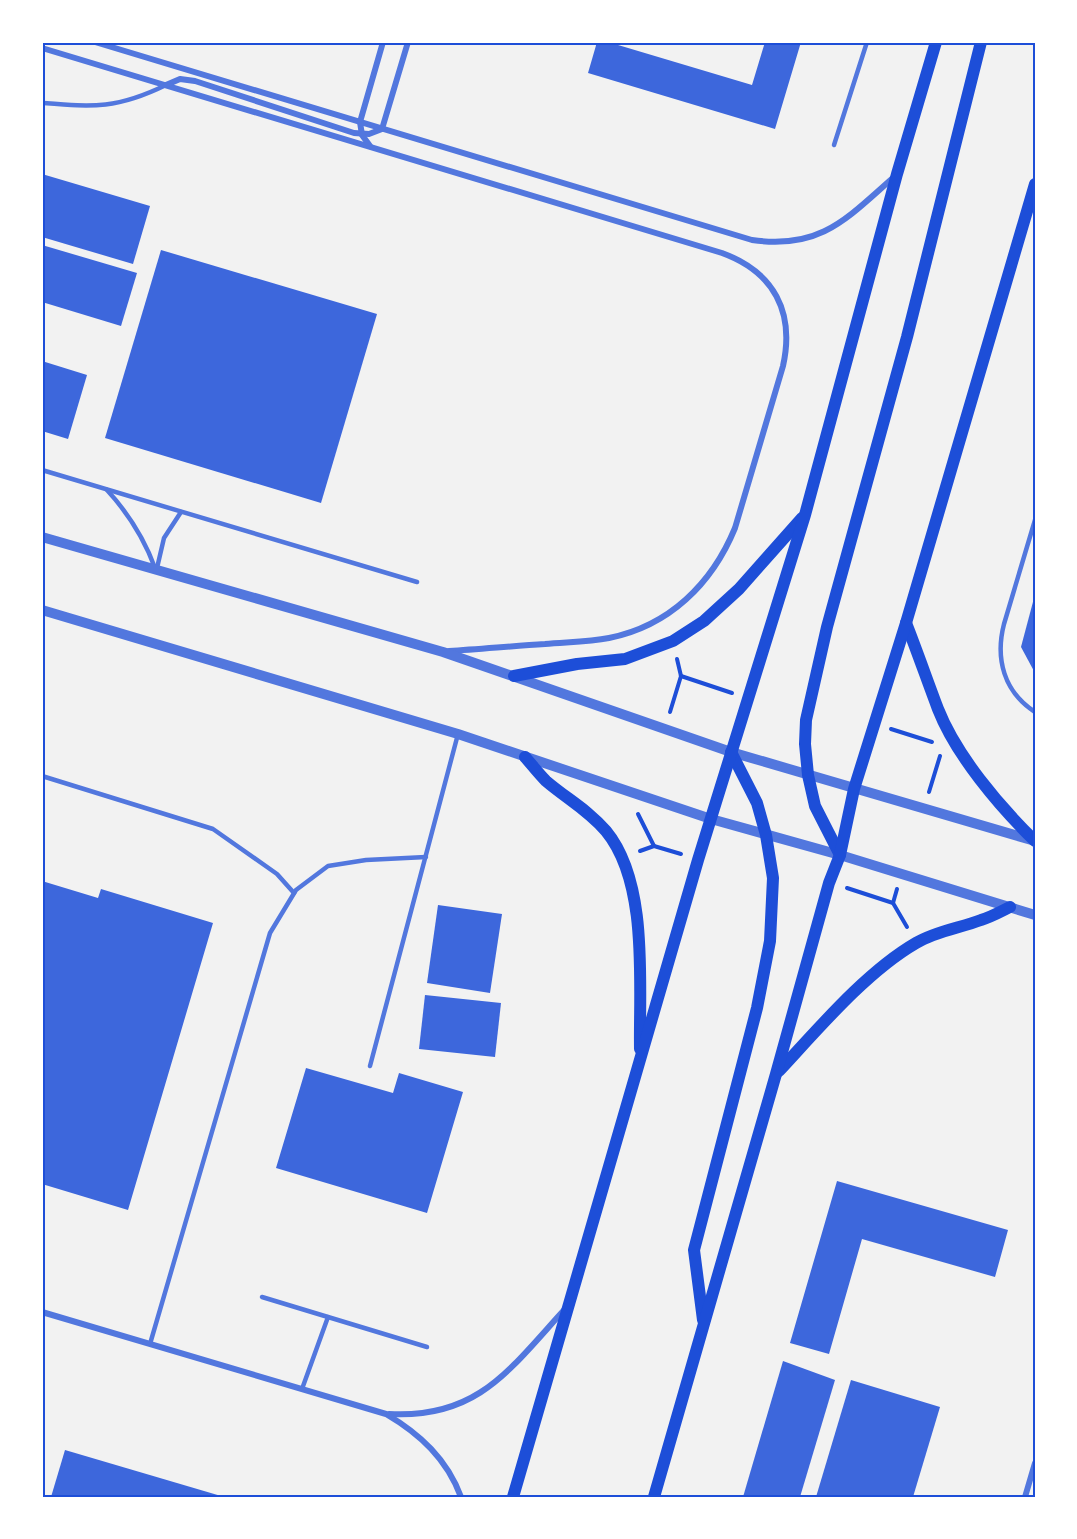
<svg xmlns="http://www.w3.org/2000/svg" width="1077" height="1539" font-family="'Fira Sans Condensed',sans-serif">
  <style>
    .building { fill: #3d67dc }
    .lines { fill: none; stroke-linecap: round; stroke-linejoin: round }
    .path { stroke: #1d4ed8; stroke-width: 4 }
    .service { stroke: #5277de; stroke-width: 4.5 }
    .minor { stroke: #5277de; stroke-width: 6 }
    .tertiary { stroke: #5277de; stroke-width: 10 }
    .secondary { stroke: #1d4ed8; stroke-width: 12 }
    .neatline { fill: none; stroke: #1d4ed8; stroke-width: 2 }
  </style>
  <rect width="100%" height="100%" fill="#f2f2f2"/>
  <!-- building -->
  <g class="building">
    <polygon points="597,42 608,42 752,85 765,42 801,42 775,129 588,73"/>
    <polygon points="42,174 150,206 133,264 42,237"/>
    <polygon points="42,245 137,273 121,326 42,302"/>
    <polygon points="161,250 377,314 321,503 105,438"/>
    <polygon points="42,361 87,375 68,439 42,431"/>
    <polygon points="1034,598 1035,599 1035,673 1021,647"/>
    <polygon points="42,881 98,898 101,889 213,923 128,1210 42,1184"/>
    <polygon points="438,905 502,914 490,993 427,983"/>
    <polygon points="425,995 501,1003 495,1057 419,1049"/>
    <polygon points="306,1068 393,1093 399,1073 463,1092 427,1213 276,1168"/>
    <polygon points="837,1181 1008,1230 995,1277 862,1239 829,1354 790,1343"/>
    <polygon points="783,1361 835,1380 800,1497 743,1497"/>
    <polygon points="851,1380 940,1407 913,1497 816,1497"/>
    <polygon points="65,1450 221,1496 221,1497 51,1497"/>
  </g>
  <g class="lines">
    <!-- path -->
    <g class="path">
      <polyline points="681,676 732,693"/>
      <polyline points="670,712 681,676 677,659"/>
      <polyline points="891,729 932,742"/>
      <polyline points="929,792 940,756"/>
      <polyline points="638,814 654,846"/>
      <polyline points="640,851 654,846 681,854"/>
      <polyline points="847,888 893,903 907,927"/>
      <polyline points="893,903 897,889"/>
    </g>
    <!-- service -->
    <g class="service">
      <path d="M42,103C94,107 117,109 166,85"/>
      <polyline points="834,145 867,42"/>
      <polyline points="42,470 417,582"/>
      <path d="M107,490C129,514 144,538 155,568"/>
      <path d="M1035,520L1004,624C995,659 1004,692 1035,712"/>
      <polyline points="157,568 164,538 181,512"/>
      <polyline points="42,776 213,829 277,874 294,893"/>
      <polyline points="370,1066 458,734"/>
      <polyline points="262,1297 427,1347"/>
      <polyline points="150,1344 270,933 296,890 328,866 366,860 426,857"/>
      <polyline points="302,1389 328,1317"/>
    </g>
    <!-- minor -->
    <g class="minor">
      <path d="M95,42L752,240C821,250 847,218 894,177"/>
      <path d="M42,48L722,253C774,272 795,312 783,366L735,528C712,584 669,626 609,638C588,642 566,642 545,644C513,646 481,649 449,651"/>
      <polyline points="166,85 180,79 195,81 354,133 369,134 382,129 408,42"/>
      <polyline points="370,146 362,135 360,122 383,42"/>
      <path d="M42,1312L386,1414C420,1434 447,1459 461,1497"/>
      <path d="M389,1414C478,1419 510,1369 565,1309"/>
      <polyline points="1025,1497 1035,1463"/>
    </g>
    <!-- tertiary -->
    <g class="tertiary">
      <polyline points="42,537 443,652 731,752 1035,841"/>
      <polyline points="42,610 458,734 711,819 840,855 1035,915"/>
    </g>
    <!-- secondary -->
    <g class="secondary">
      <path d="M906,623C917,651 927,680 938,709C956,755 999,806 1035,841"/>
      <polyline points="514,676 577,664 625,659 673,641 704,621 739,589 802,518"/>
      <path d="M525,757C532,765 539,774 546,781C567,799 587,809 606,831C649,883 639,985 640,1049"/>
      <polyline points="840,855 815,806 808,775 805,744 806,720 827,627 907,337 981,42"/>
      <path d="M779,1071C818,1029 866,972 916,943C936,931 960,928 981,920C991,917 1000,912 1010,907"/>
      <polyline points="703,1320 694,1250 757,1008 770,941 773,878 766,835 757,803 731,752"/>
      <polyline points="513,1497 698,860 805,515 897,174 936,42"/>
      <polyline points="654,1497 776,1074 829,883 840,855 854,789 906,623 1035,184"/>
    </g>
  </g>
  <!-- border -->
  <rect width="1077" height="1539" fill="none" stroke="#ffffff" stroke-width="87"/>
  <rect x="44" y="44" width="990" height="1452" class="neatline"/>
</svg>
